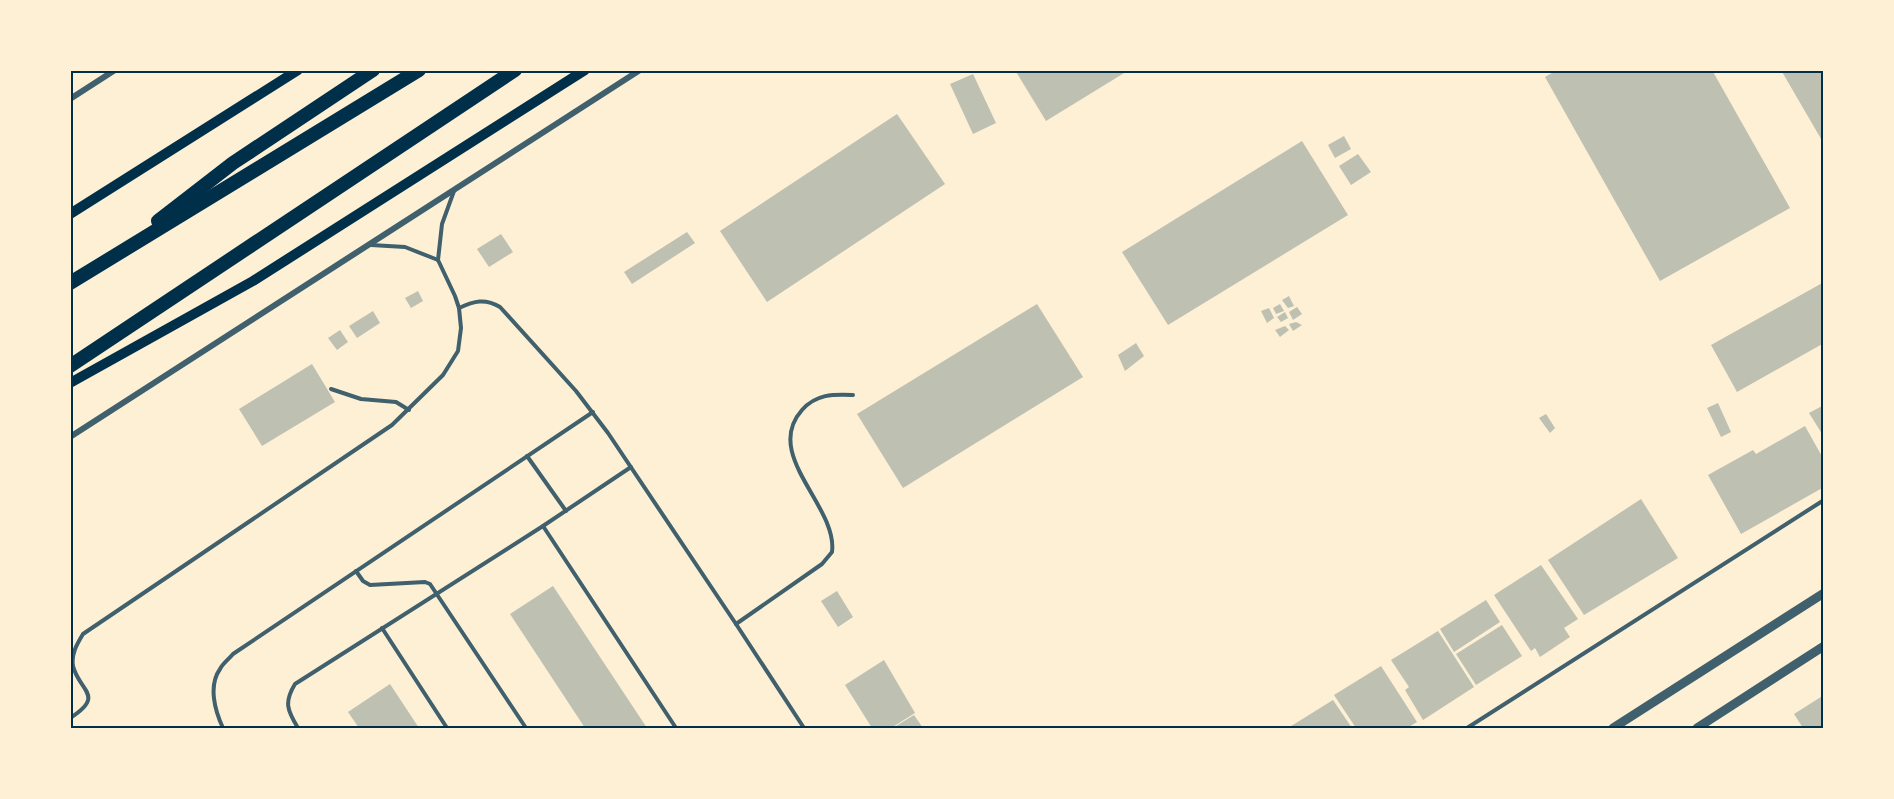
<svg xmlns="http://www.w3.org/2000/svg" width="1894" height="799" font-family="Cabin,sans-serif">
  <style>
    .building { fill: #bec0b2 }
    .lines { fill: none; stroke-linecap: round; stroke-linejoin: round }
    .service { stroke: #3f606c; stroke-width: 4 }
    .minor { stroke: #3f606c; stroke-width: 6 }
    .tertiary { stroke: #3f606c; stroke-width: 9 }
    .secondary { stroke: #003049; stroke-width: 10 }
    .motorway { stroke: #003049; stroke-width: 14 }
    .neatline { fill: none; stroke: #003049; stroke-width: 2 }
  </style>
  <rect width="100%" height="100%" fill="#fdf0d5"/>
  <!-- building -->
  <g class="building">
    <polygon points="1015,70 1129,70 1046,121"/>
    <polygon points="1557,70 1712,70 1790,208 1660,281 1545,77"/>
    <polygon points="1781,70 1824,70 1824,144"/>
    <polygon points="973,74 996,123 973,134 950,84"/>
    <polygon points="897,114 945,184 767,302 720,231"/>
    <polygon points="1344,136 1351,149 1335,158 1328,145"/>
    <polygon points="1302,141 1348,215 1168,325 1122,252"/>
    <polygon points="1358,154 1371,172 1351,185 1339,166"/>
    <polygon points="687,232 695,243 632,284 624,272"/>
    <polygon points="501,234 513,252 489,267 477,249"/>
    <polygon points="1824,282 1824,343 1737,392 1711,345"/>
    <polygon points="418,291 423,301 411,308 405,298"/>
    <polygon points="1289,296 1294,306 1288,308 1282,300"/>
    <polygon points="1037,304 1083,377 903,488 857,414"/>
    <polygon points="1280,304 1284,311 1276,314 1273,308"/>
    <polygon points="1297,307 1302,314 1293,320 1289,312"/>
    <polygon points="1269,308 1274,318 1267,323 1261,311"/>
    <polygon points="373,311 380,323 357,338 349,326"/>
    <polygon points="1285,312 1288,318 1281,322 1277,317"/>
    <polygon points="1296,322 1302,325 1293,331 1289,324"/>
    <polygon points="1285,326 1289,330 1280,337 1275,330"/>
    <polygon points="340,330 348,342 337,350 328,338"/>
    <polygon points="1136,343 1144,356 1125,371 1118,355"/>
    <polygon points="312,364 335,402 262,446 239,409"/>
    <polygon points="1718,403 1731,432 1721,437 1707,408"/>
    <polygon points="1824,405 1824,437 1809,413"/>
    <polygon points="1546,414 1555,428 1550,433 1539,418"/>
    <polygon points="1805,426 1824,460 1824,487 1741,534 1708,475 1753,450 1756,454"/>
    <polygon points="1641,499 1678,558 1584,615 1548,560"/>
    <polygon points="1541,565 1578,619 1564,628 1570,637 1540,657 1535,648 1531,651 1494,595"/>
    <polygon points="553,586 647,728 585,728 510,614"/>
    <polygon points="837,591 853,617 838,627 821,601"/>
    <polygon points="1486,600 1500,622 1454,652 1440,629"/>
    <polygon points="1502,625 1522,656 1476,685 1456,654"/>
    <polygon points="1438,631 1474,687 1423,720 1405,690 1409,687 1391,660"/>
    <polygon points="884,660 915,713 891,728 872,728 845,685"/>
    <polygon points="1381,666 1417,722 1407,728 1356,728 1334,695"/>
    <polygon points="390,684 419,728 359,728 348,712"/>
    <polygon points="1824,695 1824,728 1803,728 1794,714"/>
    <polygon points="1333,700 1352,728 1288,728"/>
    <polygon points="914,715 923,728 898,728 896,726"/>
  </g>
  <g class="lines">
    <!-- service -->
    <g class="service">
      <polyline points="438,260 442,224 454,191"/>
      <path d="M459,308C474,301 485,298 500,307L576,391L608,433L736,624L804,728"/>
      <polyline points="331,389 361,399 396,402 409,410"/>
      <polyline points="527,456 566,511"/>
      <polyline points="543,526 676,728"/>
      <polyline points="356,571 363,581 370,585 425,582 430,584 526,728"/>
      <path d="M736,624L822,564L832,552C838,506 762,455 802,410C816,394 833,394 853,395"/>
      <polyline points="382,628 447,728"/>
      <path d="M70,718C106,695 79,691 73,666C71,654 77,644 83,634L392,425L443,375L458,351L461,328L459,308L455,296L438,260L405,247L371,245"/>
      <path d="M223,728C215,711 208,686 220,669C223,663 229,659 233,654L593,412"/>
      <path d="M298,728C287,710 284,702 295,684L543,526L631,467"/>
      <polyline points="1467,728 1824,500"/>
    </g>
    <!-- minor -->
    <g class="minor">
      <polyline points="70,99 115,70"/>
      <polyline points="70,437 640,70"/>
    </g>
    <!-- tertiary -->
    <g class="tertiary">
      <polyline points="1613,728 1824,593"/>
      <polyline points="1697,728 1824,646"/>
    </g>
    <!-- secondary -->
    <g class="secondary">
      <polyline points="70,214 298,70"/>
      <polyline points="70,383 253,281 585,70"/>
    </g>
    <!-- motorway -->
    <g class="motorway">
      <polyline points="158,221 233,163 373,70"/>
      <polyline points="70,283 419,70"/>
      <polyline points="70,366 515,70"/>
    </g>
  </g>
  <!-- border -->
  <rect width="1894" height="799" fill="none" stroke="#fdf0d5" stroke-width="144"/>
  <rect x="72" y="72" width="1750" height="655" class="neatline"/>
</svg>
